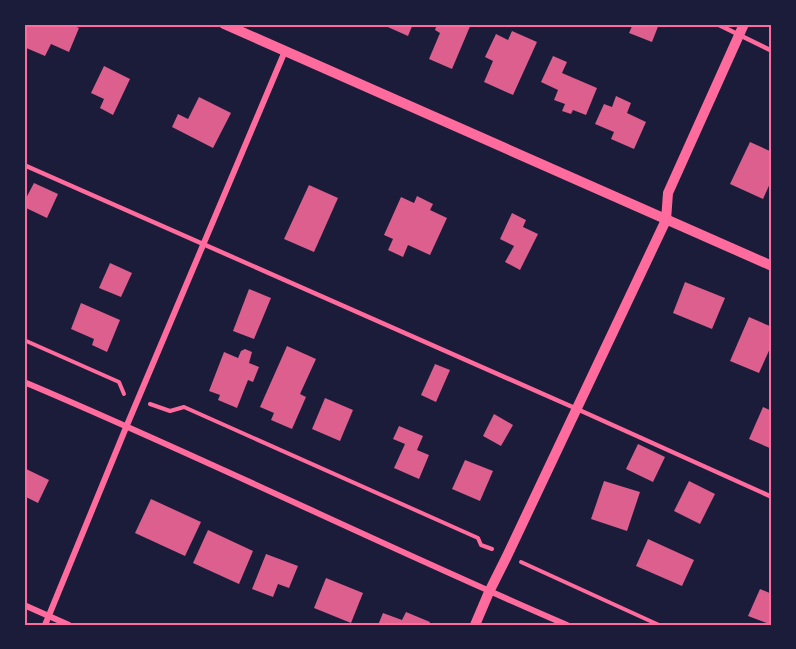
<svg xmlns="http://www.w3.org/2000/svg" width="796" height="649" font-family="Montserrat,sans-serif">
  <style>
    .building { fill: #dd5f8e }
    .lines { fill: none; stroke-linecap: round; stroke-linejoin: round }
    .path { stroke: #ff6b9d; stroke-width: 4 }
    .service { stroke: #ff6b9d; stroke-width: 4.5 }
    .minor { stroke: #ff6b9d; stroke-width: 6 }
    .tertiary { stroke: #ff6b9d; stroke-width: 10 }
    .neatline { fill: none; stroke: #ff6b9d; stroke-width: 2 }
  </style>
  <rect width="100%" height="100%" fill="#1b1b3a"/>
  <!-- building -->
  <g class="building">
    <polygon points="24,24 69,24 79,28 69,52 51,44 45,56 24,47"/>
    <polygon points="381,24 413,24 408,36"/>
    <polygon points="437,24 471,24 452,69 429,59 440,33 435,30"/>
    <polygon points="633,24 659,24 652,42 629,33"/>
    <polygon points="512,31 537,42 513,95 484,82 493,61 485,57 496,34 508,40"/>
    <polygon points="553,56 567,62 562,73 597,88 586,115 573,110 571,114 562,111 565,104 554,100 558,90 541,82"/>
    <polygon points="104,66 130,79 113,115 100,108 104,99 91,93"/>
    <polygon points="616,96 631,103 627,113 646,122 634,149 611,139 614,132 595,124 604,104 612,107"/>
    <polygon points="199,97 231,113 213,148 172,127 178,114 188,119"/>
    <polygon points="750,142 772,152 772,179 763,199 730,184"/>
    <polygon points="34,183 58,194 47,218 24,207 24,202"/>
    <polygon points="309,185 338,198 314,252 284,239"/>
    <polygon points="417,196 433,204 430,210 447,218 430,255 408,245 403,257 388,250 393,239 384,235 401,197 414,203"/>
    <polygon points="512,213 526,220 523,227 538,234 520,270 505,262 514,246 500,239"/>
    <polygon points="110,263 132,273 121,297 99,288"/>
    <polygon points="685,282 725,298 712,329 673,313"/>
    <polygon points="249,289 271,298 254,339 233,331"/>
    <polygon points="81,303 120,320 107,352 92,345 94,339 71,329"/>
    <polygon points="749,317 772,327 772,344 759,373 730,361"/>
    <polygon points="287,346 316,359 300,394 306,397 292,429 271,420 274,413 260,407"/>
    <polygon points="245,349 252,352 249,363 259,367 253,382 248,380 237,408 218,400 220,395 209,391 224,352 238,358 241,351"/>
    <polygon points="435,364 450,370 436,402 421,395"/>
    <polygon points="325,398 353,410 340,441 312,429"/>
    <polygon points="763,407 772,411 772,449 749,439"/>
    <polygon points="494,414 513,425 501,446 483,436"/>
    <polygon points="399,426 423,436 417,450 429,455 419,479 394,468 405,444 393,439"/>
    <polygon points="638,444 665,457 653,482 626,469"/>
    <polygon points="465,460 493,471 480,501 452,489"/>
    <polygon points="24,468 49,480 38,503 24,496"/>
    <polygon points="604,481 640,492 627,531 591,519"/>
    <polygon points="689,481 715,494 700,524 674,511"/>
    <polygon points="151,499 201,522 185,556 135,533"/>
    <polygon points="208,530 253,551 239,584 193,563"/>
    <polygon points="648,539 694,560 682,586 636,566"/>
    <polygon points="266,554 298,566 289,588 278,584 273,597 252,589"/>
    <polygon points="326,578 363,593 351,623 314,608"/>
    <polygon points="760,589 772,594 772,625 748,616"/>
    <polygon points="406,612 430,622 429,625 378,625 383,613 402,620"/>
  </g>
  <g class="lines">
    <!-- path -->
    <g class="path">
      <polyline points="24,340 119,382 124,394"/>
      <polyline points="150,404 170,411 184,407 478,538 481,545 492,549"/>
      <polyline points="521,562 659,625"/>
    </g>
    <!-- service -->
    <g class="service">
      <polyline points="717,24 772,51"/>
      <polyline points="24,165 577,409 772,497"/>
    </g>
    <!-- minor -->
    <g class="minor">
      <path d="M24,382C207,459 385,547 567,625"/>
      <polyline points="24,605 69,625"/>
      <polyline points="45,625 127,425 285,51"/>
    </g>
    <!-- tertiary -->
    <g class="tertiary">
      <polyline points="224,24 772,266"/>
      <polyline points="475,625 489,592 507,556 666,220 668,193 744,24"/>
    </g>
  </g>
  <!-- border -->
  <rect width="796" height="649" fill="none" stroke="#1b1b3a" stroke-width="51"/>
  <rect x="26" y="26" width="744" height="598" class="neatline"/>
</svg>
